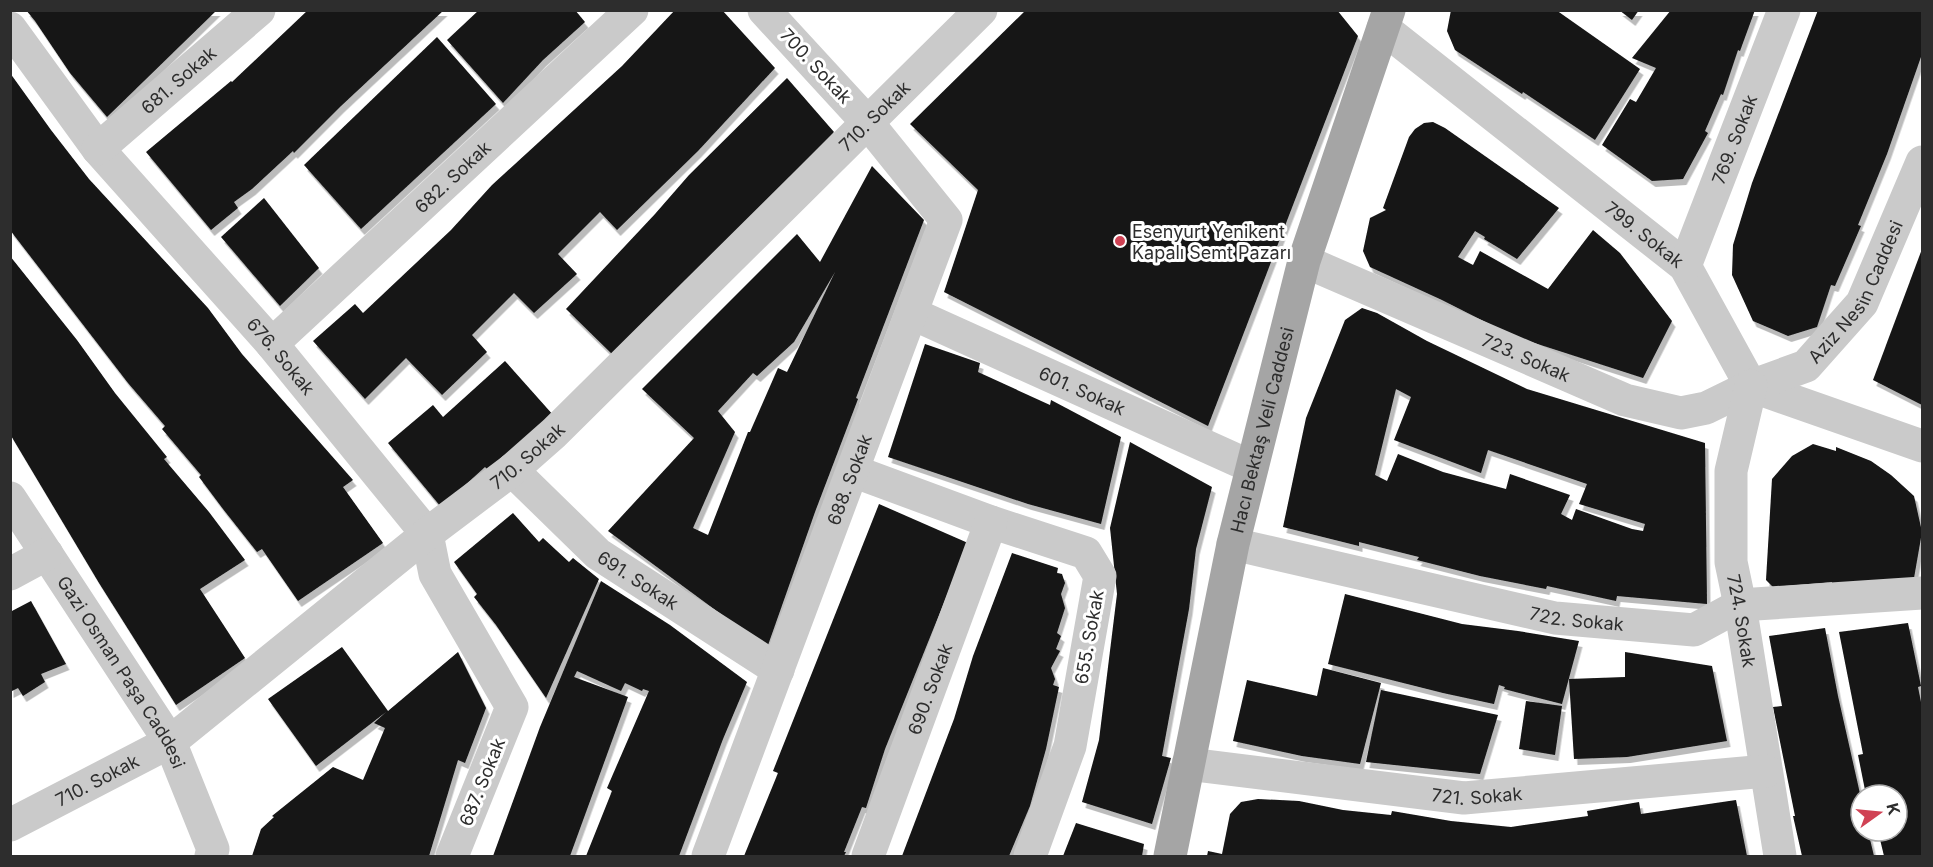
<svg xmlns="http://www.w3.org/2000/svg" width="1933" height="867" font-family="Inter,sans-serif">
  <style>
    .building { fill: #141414; fill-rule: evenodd; filter: url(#shadow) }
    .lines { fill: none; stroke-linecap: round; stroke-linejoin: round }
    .minor { stroke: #cacaca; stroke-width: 33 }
    .major { stroke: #a5a5a5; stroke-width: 33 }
    .poi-dot { fill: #d04254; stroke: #fff; stroke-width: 2 }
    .labels { text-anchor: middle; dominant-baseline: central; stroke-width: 6; stroke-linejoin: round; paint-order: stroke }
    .street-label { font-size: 18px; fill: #2d2d2d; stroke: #fff }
    .poi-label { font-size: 18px; fill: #2d2d2d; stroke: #fff; text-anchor: start }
  </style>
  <defs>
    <filter id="shadow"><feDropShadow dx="3.5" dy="6" stdDeviation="0" flood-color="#0004"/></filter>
  </defs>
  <rect width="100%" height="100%" fill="#fff"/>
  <!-- building -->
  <g class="building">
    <polygon points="26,10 217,10 107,117 70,73 35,21"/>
    <polygon points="308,10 444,10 341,106 294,153 293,151 252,189 234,202 238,208 211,230 146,152 231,81 232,82"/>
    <polygon points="479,10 575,10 585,22 543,60 503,103 447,40"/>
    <polygon points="675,10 722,10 775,68 698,151 617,230 600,212 558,254 577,274 534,313 514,293 472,335 487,352 442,395 406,358 365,399 313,341 355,304 363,313 451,230 492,185 622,66"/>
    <polygon points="1026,10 1337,10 1358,36 1208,426 944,292 978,190 910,124"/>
    <polygon points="1451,10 1556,10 1640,69 1595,140 1523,92 1522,94 1455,50 1447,31"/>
    <polygon points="1619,10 1639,10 1632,20"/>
    <polygon points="1671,10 1755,10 1740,51 1738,50 1723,95 1721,94 1705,131 1708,133 1683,179 1652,181 1602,145 1630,99 1636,102 1656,68 1632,58"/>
    <polygon points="1818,10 1922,10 1922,54 1887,154 1858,225 1861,226 1835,286 1831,285 1817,327 1788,336 1753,321 1732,275 1733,245 1752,183"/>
    <polygon points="437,37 496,104 361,229 304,165"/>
    <polygon points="10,73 51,130 89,179 208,308 242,354 353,480 343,487 383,543 298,601 262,549 257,552 223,509 199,477 201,475 162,429 165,426 128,383 10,230"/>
    <polygon points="787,78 834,132 613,355 566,309 655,214 689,175"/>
    <polygon points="1433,122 1445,128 1559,208 1517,259 1484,239 1485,237 1475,231 1458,257 1473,265 1480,251 1548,289 1593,230 1620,253 1672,321 1643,378 1513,336 1442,300 1370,267 1363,251 1370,218 1386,210 1383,208 1409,137 1415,129 1424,123"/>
    <path d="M872,166L924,220L856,398L858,399L815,512L767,648L608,531L694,438L642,389L797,234L820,262ZM835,272L787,372L778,368L750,432H748L708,535L693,528L735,432L718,411L753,373L757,376L794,342Z"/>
    <polygon points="264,198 319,268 280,306 221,237"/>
    <polygon points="1922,249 1922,405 1873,380"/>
    <polygon points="10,256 77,340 115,393 167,457 164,459 209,512 245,560 200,589 245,658 176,705 99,583 10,434"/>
    <path d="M1362,308L1377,313L1427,341L1527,389L1705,443L1707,604L1617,596L1616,601L1547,586L1546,589L1480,576L1417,560L1419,557L1359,542V546L1283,527L1306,418L1345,320ZM1396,389L1411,397L1394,440L1481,473L1488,450L1587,484L1579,504L1645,524L1643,531L1632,529L1576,509L1572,520L1561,514L1570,495L1510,474L1506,489L1443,472L1398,454L1387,481L1375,475Z"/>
    <polygon points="925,344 980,363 978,372 1050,405 1051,400 1121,437 1101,524 1028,504 888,457"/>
    <polygon points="505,361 554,416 489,471 485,467 441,507 388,443 433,405 443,417"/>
    <polygon points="1130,442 1212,487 1196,549 1189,609 1162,756 1171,758 1152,824 1082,802 1099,740 1117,594 1110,528"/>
    <polygon points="1813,444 1836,451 1836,447 1871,461 1891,475 1914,496 1922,532 1914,578 1832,589 1832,582 1773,587 1766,580 1772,479 1792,456"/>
    <polygon points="879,504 968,543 885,749 866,808 862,807 844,852 846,852 844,856 744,856 778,773 773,771"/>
    <polygon points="513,513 539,542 543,538 569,562 573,558 599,579 546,698 496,625 474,597 477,594 454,562"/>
    <polygon points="1012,553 1058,568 1057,573 1062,574 1065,583 1061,594 1065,608 1057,633 1061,636 1056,649 1060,651 1051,668 1055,679 1053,685 1059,687 1046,749 1030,806 1009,856 902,856 954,719 973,656"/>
    <polygon points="601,581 670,625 747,682 723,739 679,856 586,856 612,791 607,788 649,691 643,689 642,691 625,683 621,691 577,671 574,677 628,697 570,856 493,856 540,727"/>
    <polygon points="1345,594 1462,624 1518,631 1579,641 1562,704 1504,689 1505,687 1499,685 1494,704 1443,693 1328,664"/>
    <polygon points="31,601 66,664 41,674 45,682 23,696 18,688 10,692 10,612"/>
    <polygon points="1908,623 1921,686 1918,687 1922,707 1922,856 1884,856 1878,831 1897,831 1897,795 1866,795 1858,755 1863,754 1839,632"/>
    <polygon points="1825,628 1838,696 1861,798 1861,831 1868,831 1874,856 1802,856 1793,816 1795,816 1773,707 1782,706 1769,636"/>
    <polygon points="342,647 388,711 458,652 486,708 465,763 458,760 429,856 252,856 261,829 274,817 272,816 333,767 363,780 385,728 374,723 386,712 316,766 268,699"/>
    <polygon points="1625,652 1712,666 1727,741 1627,757 1574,759 1569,679 1625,677"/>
    <polygon points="1323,668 1381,683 1360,764 1302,756 1233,741 1247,680 1317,696"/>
    <polygon points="1381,690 1498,715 1480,774 1366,762"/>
    <polygon points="1526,701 1562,706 1555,755 1519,749"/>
    <polygon points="1258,799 1299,801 1343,810 1391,815 1392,811 1451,821 1511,827 1588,816 1587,811 1639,802 1641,814 1736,800 1747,856 1207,856 1208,851 1222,854 1230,814 1241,802"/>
    <polygon points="1076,823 1144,844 1142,856 1063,856"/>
  </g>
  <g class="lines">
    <!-- minor -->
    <g class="minor">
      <path id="s1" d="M10,28L98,149L272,344L427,534L435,574L512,707L452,856"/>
      <path id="s2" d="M1383,28L1685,266L1751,386L1922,446"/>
      <path id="s3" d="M98,149L259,10"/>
      <path id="s4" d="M1304,261L1625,400L1681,413L1706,408L1751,386L1806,366L1862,303L1922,162"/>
      <path id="s5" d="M1685,266L1784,10"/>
      <path id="s6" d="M911,313L1252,467"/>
      <path id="s7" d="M272,344L632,10"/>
      <path id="s8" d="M1751,386L1731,471V562L1740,605L1780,856"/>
      <path id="s9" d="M512,470L598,554L778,670"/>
      <polyline points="853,471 991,522 1086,553 1100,576 1070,746 1030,856"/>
      <path id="s10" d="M10,498L170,742L213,849L211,856"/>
      <path id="s11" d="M1233,544L1555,618L1694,630L1740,605L1922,593"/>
      <polyline points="10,574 47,554"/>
      <path id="s12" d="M1188,764L1464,798L1766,771"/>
      <path id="s13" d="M10,825L170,742L427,534L512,470L554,433L981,10"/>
      <path id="s14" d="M708,856L946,220L867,122L764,10"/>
      <path id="s15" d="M868,856L991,522"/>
    </g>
    <!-- major -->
    <path class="major" id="s16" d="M1170,856L1233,544L1304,261L1389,10"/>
  </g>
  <!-- markers -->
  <circle class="poi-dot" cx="1120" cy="241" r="6"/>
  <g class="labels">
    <!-- street labels -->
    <g class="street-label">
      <text transform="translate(816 66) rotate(47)">700. Sokak</text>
      <text stroke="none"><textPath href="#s3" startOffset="106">681. Sokak</textPath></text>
      <text stroke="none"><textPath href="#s13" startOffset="1124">710. Sokak</textPath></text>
      <text stroke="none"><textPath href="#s5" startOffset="136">769. Sokak</textPath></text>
      <text stroke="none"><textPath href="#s7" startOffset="246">682. Sokak</textPath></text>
      <text stroke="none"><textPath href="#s2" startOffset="333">799. Sokak</textPath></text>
      <text stroke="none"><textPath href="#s4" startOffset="632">Aziz Nesin Caddesi</textPath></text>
      <text stroke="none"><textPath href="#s1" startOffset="426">676. Sokak</textPath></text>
      <text stroke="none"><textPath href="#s4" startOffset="242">723. Sokak</textPath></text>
      <text stroke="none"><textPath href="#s6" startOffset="188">601. Sokak</textPath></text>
      <text stroke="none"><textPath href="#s16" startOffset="436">Hacı Bektaş Veli Caddesi</textPath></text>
      <text stroke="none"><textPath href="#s13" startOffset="638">710. Sokak</textPath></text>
      <text stroke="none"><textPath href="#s14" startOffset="402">688. Sokak</textPath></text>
      <text stroke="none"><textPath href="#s9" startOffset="168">691. Sokak</textPath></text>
      <text stroke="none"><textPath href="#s11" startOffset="352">722. Sokak</textPath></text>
      <text stroke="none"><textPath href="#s8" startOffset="238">724. Sokak</textPath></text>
      <text transform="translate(1089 637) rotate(-80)">655. Sokak</text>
      <text stroke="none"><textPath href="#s10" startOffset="207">Gazi Osman Paşa Caddesi</textPath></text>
      <text stroke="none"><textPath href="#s15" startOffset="178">690. Sokak</textPath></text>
      <text stroke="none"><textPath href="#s13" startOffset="98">710. Sokak</textPath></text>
      <text transform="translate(482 782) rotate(-68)">687. Sokak</text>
      <text stroke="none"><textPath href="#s12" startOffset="291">721. Sokak</textPath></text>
    </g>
    <!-- poi labels -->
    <g class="poi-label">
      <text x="1132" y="231">Esenyurt Yenikent<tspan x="1132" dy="21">Kapalı Semt Pazarı</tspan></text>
    </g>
  </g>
  <!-- border -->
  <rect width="1933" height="867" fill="none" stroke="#2d2d2d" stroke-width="24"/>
  <!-- north arrow -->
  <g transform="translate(1879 813) rotate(75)"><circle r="28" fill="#ffffff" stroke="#ababab" stroke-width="1.5"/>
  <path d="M0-4.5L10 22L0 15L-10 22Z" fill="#d04254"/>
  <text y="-9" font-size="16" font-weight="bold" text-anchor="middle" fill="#2d2d2d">K</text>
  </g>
</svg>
